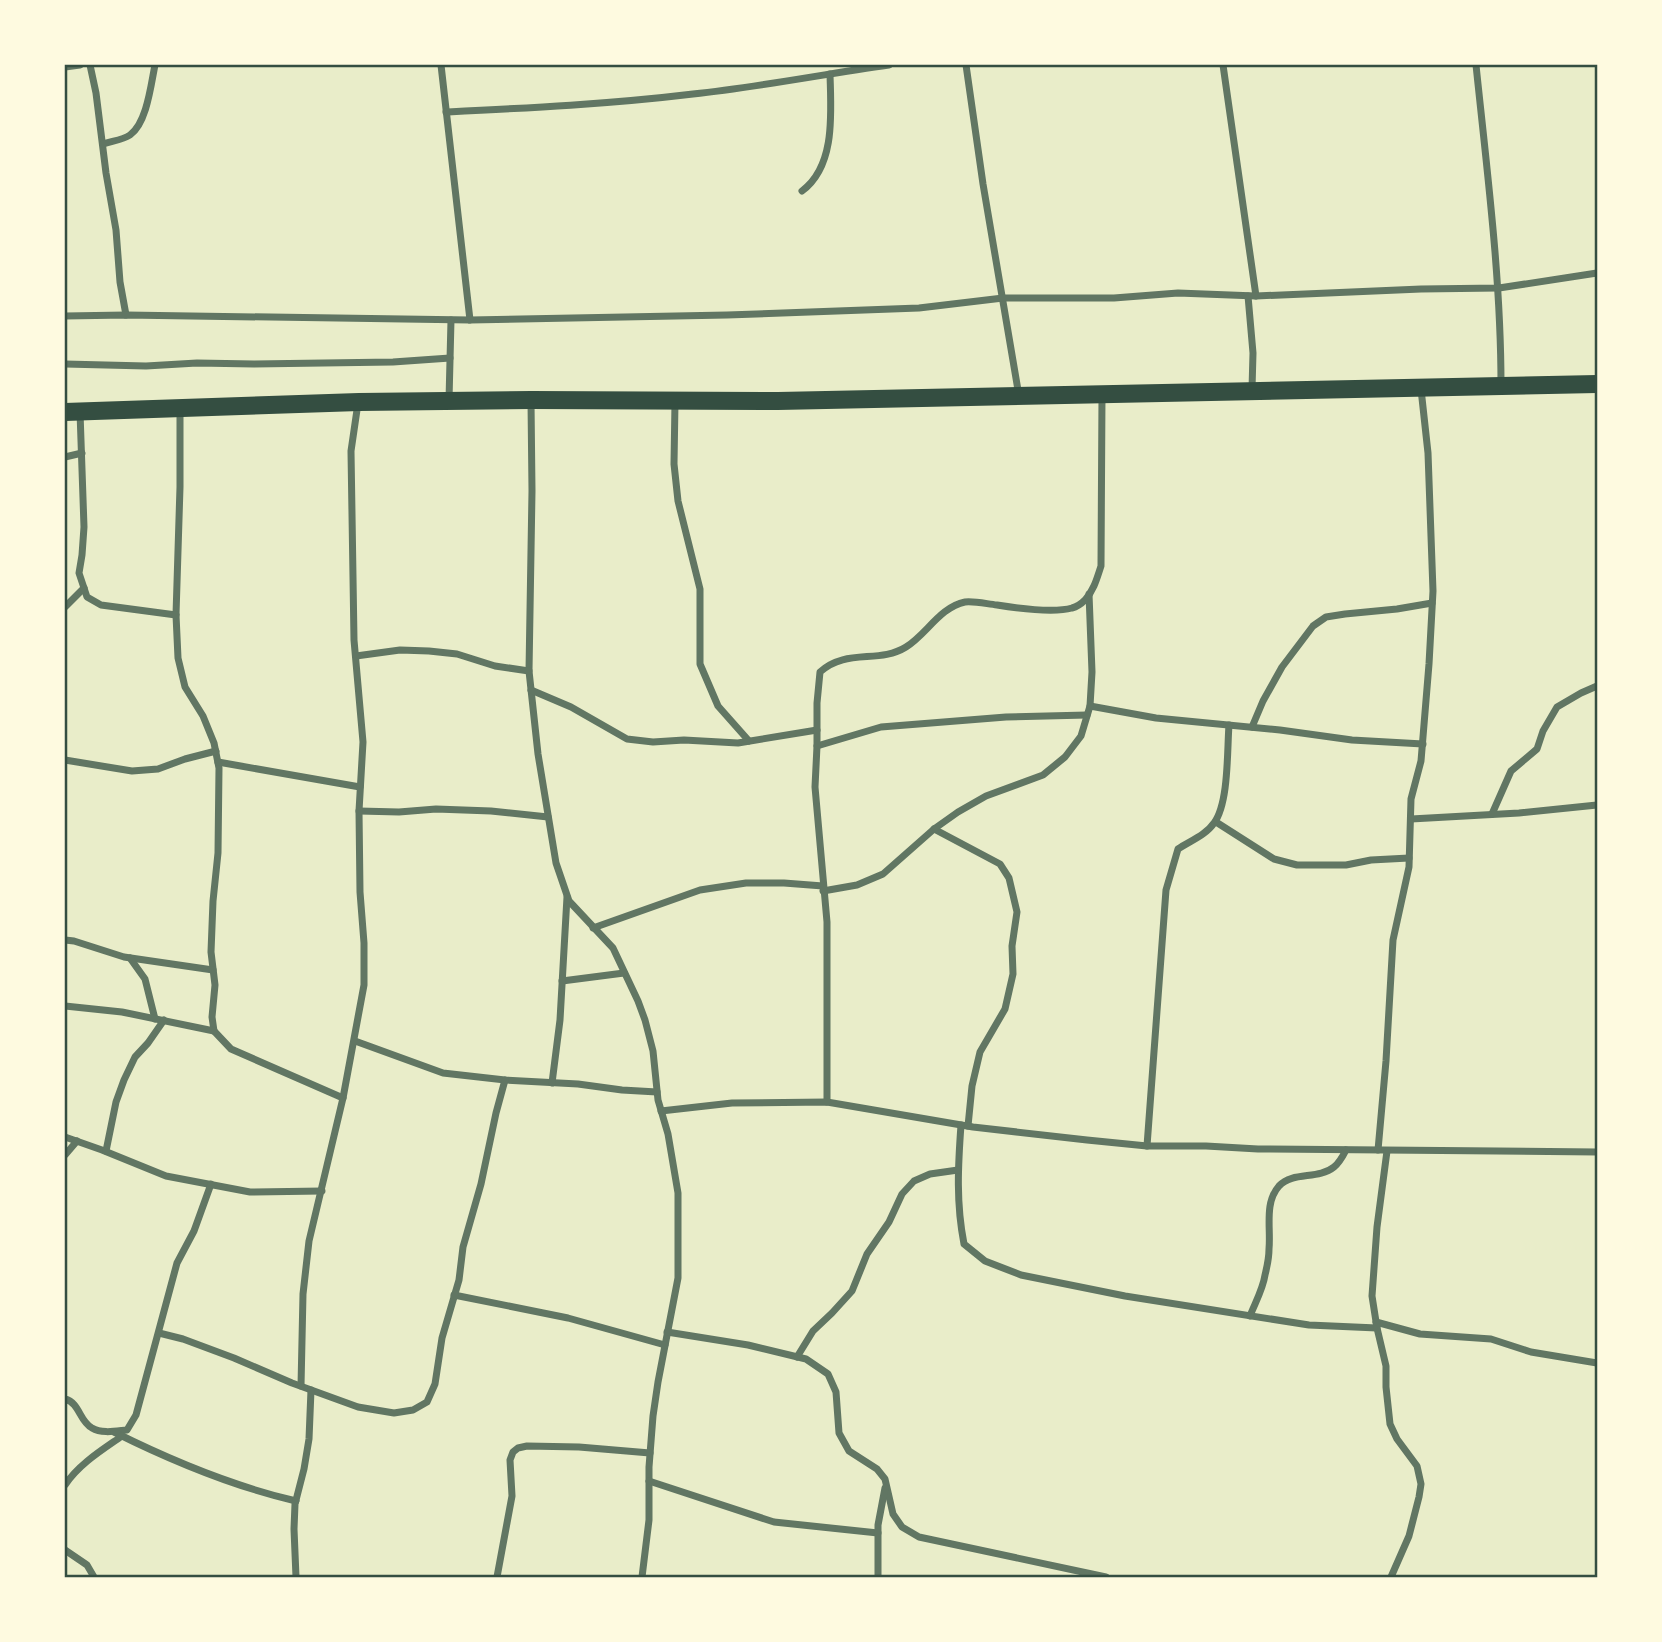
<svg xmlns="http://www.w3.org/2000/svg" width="1662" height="1642" font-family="Signika,sans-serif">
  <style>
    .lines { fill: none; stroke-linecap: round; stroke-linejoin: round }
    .minor { stroke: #617663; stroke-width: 7 }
    .trunk { stroke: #344e41; stroke-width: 18 }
    .neatline { fill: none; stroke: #344e41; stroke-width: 2.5 }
  </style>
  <rect width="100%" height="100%" fill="#e9edc9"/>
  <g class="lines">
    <!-- minor -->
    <g class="minor">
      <polyline points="90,65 96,93 106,173 116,230 120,282 126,315"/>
      <polyline points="441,65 470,320"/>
      <polyline points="966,65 983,184 1019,396"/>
      <polyline points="1223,65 1256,296"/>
      <path d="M1476,65C1487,171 1501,278 1501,385"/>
      <polyline points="65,67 80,65"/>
      <path d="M446,112C528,108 611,104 693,94C759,87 824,74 889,65"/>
      <path d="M103,144C112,141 123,140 130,135C147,123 151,84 155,65"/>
      <path d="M802,191C836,166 831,112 830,74"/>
      <polyline points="1248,296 1253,353 1252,389"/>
      <polyline points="65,316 126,315 470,320 727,315 919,308 1003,298 1114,298 1178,293 1256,296 1421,289 1499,288 1597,273"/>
      <polyline points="65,364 146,366 197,363 254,364 393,362 450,358"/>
      <polyline points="449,400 451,320"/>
      <polyline points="531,401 532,491 529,671 538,754 556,863 569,901 613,948 638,1001 645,1020 653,1051 658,1100 668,1134 678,1193 678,1278 658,1382 653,1416 649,1467 649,1520 642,1577"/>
      <polyline points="675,402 674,464 678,501 700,589 700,664 718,706 749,741"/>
      <polyline points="180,409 180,487 176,615 178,658 185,687 203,716 214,743 219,768 218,853 213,901 211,952 215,985 212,1017 214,1031 231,1049 343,1098"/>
      <polyline points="80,412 84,527 82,555 79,573 87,597 101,605 176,615"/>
      <polyline points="65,457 82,453"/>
      <polyline points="65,607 84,588"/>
      <polyline points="356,656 400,650 429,651 457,654 495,666 529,671"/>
      <polyline points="531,690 571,707 627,739 653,742 684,740 738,743 817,730"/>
      <polyline points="1090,706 1156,718 1280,730 1352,740 1423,744"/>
      <polyline points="1252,727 1263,701 1282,667 1313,626 1326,617 1345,614 1397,609 1432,603"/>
      <polyline points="817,746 881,727 1006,717 1087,715"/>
      <polyline points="65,760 132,771 158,769 185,759 216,751"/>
      <polyline points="218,762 360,787"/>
      <polyline points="359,811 399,812 436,809 491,811 548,817"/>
      <polyline points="1492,814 1511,771 1537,749 1543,731 1557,707 1581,693 1597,686"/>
      <polyline points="1411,819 1519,813 1597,805"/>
      <polyline points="1216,822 1274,859 1297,865 1346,865 1371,860 1409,858"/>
      <polyline points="934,829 1000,864 1009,878 1017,912 1012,946 1013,974 1005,1009 980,1052 972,1086 968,1126"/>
      <polyline points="823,891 857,885 883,874 934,829 958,812 986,796 1043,775 1065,757 1081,736 1090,706 1092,672 1089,594"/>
      <polyline points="593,928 700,890 746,883 784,883 823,886"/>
      <polyline points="65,940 74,941 124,957 213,970"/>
      <polyline points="130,958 145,979 155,1019"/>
      <polyline points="562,981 624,973"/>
      <polyline points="65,1006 122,1012 214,1031"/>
      <polyline points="355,1041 443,1073 505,1080 578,1084 622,1090 657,1092"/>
      <polyline points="552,1083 560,1020 567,897"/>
      <path d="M827,1102V922L815,787L817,746V703L820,672C846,648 879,664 906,647C926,635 940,607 965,602C975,601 987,604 997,605C1016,608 1054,613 1072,608C1076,607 1082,603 1085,600C1094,590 1097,578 1101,566L1102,395"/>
      <polyline points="661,1111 732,1103 827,1102 973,1127 1087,1140 1147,1146 1206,1146 1258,1149 1597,1152"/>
      <path d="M961,1125C958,1166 956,1203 964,1244L985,1261L1021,1275L1125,1296L1309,1325L1377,1328"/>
      <polyline points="65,1137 102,1150 166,1176 250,1192 322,1191"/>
      <path d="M1147,1146L1166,890L1178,849C1190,841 1206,835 1214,823C1229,803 1227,750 1229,725"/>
      <polyline points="1378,1150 1386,1061 1393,940 1409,867 1411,799 1421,761 1429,664 1433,591 1428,453 1421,389"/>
      <polyline points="106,1151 116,1102 124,1080 135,1057 148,1043 164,1020"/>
      <polyline points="1387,1151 1377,1227 1372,1296 1377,1328 1386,1366 1386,1387 1390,1424 1397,1439 1417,1466 1421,1484 1419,1497 1409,1536 1391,1577"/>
      <polyline points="65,1155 77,1141"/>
      <polyline points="454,1295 568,1318 665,1345"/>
      <path d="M1250,1316C1255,1303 1263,1289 1265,1275C1267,1267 1269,1257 1269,1249C1271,1228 1264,1203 1279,1186C1293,1171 1318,1180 1334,1167C1339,1163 1343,1156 1346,1150"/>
      <polyline points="1376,1322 1420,1334 1491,1339 1531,1352 1597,1363"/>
      <polyline points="667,1332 748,1345 806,1359 828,1374 836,1392 839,1433 849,1451 877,1469 885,1479 893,1514 902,1527 919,1537 1106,1577"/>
      <polyline points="159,1333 183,1339 234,1358 292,1383 358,1407 394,1413 413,1410 427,1402 435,1384 442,1338 459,1280 463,1247 481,1184 496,1113 505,1080"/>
      <polyline points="797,1357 813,1331 832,1313 852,1291 867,1254 889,1222 902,1194 914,1181 930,1174 958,1170"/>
      <polyline points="301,1386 303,1294 309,1241 343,1098 364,985 364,943 360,892 359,811 363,742 354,640 351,451 358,403"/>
      <path d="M65,1399C80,1403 79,1421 92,1428C102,1434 116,1431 127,1430L136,1415L177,1263L194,1231L211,1184"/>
      <path d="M114,1432C172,1461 232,1486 296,1501"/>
      <polyline points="649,1481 774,1522 878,1533"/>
      <path d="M65,1485C79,1464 102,1450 122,1436"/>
      <polyline points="65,1550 87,1565 94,1577"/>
      <polyline points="296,1577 294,1529 295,1504 304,1469 309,1439 311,1390"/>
      <polyline points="497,1577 512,1496 510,1460 513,1452 518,1448 527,1446 579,1447 650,1453"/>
      <polyline points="878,1577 878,1525 885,1488"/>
    </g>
    <!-- trunk -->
    <polyline class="trunk" points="65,412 359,402 531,400 778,401 1597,384"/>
  </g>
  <!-- border -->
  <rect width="1662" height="1642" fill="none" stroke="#fefae0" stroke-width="133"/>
  <rect x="66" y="66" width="1530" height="1510" class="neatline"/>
</svg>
